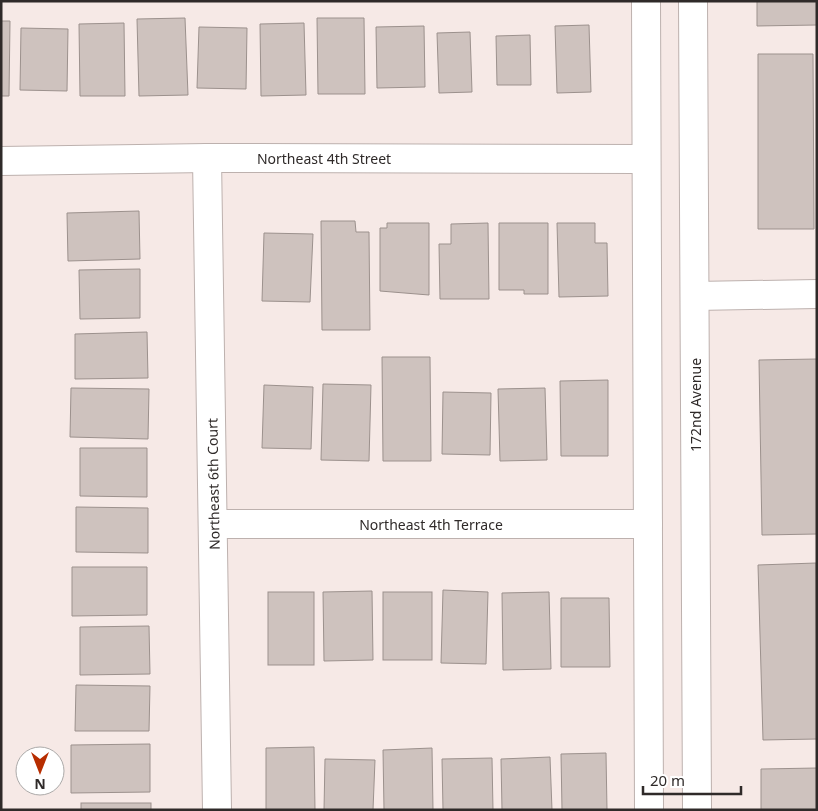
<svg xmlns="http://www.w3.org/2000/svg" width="818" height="811" font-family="'Noto Sans',sans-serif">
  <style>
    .building { fill: #cec2be; stroke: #9c918d }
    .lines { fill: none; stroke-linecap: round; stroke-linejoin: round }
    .minor-casing { stroke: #bdb1ae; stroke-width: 30 }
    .minor { stroke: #fff; stroke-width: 28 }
    .labels { text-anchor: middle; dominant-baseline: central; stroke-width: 4.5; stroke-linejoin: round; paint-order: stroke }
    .street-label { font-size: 14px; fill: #2f2a29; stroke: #fff }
  </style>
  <rect width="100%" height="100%" fill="#f6e9e6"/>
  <!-- building -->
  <g class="building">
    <polygon points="757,1 817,1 817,25 757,26"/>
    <polygon points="185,18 188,95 139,96 137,19"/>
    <polygon points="317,18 364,18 365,94 318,94"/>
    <polygon points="1,21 10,21 9,96 1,96"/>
    <polygon points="124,23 125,96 80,96 79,24"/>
    <polygon points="304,23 306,95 261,96 260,24"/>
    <polygon points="589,25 591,92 557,93 555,26"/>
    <polygon points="424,26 425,87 377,88 376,27"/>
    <polygon points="199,27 247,28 246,89 197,88"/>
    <polygon points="21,28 68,29 67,91 20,90"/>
    <polygon points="470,32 472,92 439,93 437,33"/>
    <polygon points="530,35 531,85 497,85 496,36"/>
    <polygon points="758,54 813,54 814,229 758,229"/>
    <polygon points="139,211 140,259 68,261 67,213"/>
    <polygon points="321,221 355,221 356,232 369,232 370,330 322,330"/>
    <polygon points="387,223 429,223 429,295 380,291 380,228 387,228"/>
    <polygon points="488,223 489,299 440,299 439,244 451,244 451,224"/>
    <polygon points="499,223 548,223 548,294 524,294 524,290 499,290"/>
    <polygon points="557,223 595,223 595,243 607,243 608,296 559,297"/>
    <polygon points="264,233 313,234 310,302 262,301"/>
    <polygon points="140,269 140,318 80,319 79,270"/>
    <polygon points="147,332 148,378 75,379 75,334"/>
    <polygon points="382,357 430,357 431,461 383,461"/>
    <polygon points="817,359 817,534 762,535 759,360"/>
    <polygon points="608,380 608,456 561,456 560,381"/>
    <polygon points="323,384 371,385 369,461 321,460"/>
    <polygon points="264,385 313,387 311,449 262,448"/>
    <polygon points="71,388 149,389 148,439 70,437"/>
    <polygon points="545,388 547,460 500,461 498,389"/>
    <polygon points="443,392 491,393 490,455 442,454"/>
    <polygon points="80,448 147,448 147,497 80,496"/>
    <polygon points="76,507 148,508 148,553 76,552"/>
    <polygon points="816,563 817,739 763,740 758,565"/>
    <polygon points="72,567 147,567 147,615 72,616"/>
    <polygon points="443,590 488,592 486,664 441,663"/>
    <polygon points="372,591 373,660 324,661 323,592"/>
    <rect x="268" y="592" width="46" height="73"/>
    <rect x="383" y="592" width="49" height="68"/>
    <polygon points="549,592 551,669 503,670 502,593"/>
    <polygon points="561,598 609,598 610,667 561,667"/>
    <polygon points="149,626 150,674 80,675 80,627"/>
    <polygon points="76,685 150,686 149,731 75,731"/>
    <polygon points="150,744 150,792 71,793 71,745"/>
    <polygon points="314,747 315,810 266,810 266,748"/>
    <polygon points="432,748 433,810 384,810 383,750"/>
    <polygon points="606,753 607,810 562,810 561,754"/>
    <polygon points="550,757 552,810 502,810 501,759"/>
    <polygon points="492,758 493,810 443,810 442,759"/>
    <polygon points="325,759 375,760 373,810 324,810"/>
    <polygon points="817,768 817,810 761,810 761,769"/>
    <rect x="81" y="803" width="70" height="7"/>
  </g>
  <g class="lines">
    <!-- minor casing -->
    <g class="minor-casing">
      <g id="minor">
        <polyline points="646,1 649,810"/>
        <polyline points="693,1 697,810"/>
        <polyline points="207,158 217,810"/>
        <polyline points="1,161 207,158 646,159"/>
        <polyline points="695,296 817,294"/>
        <polyline points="213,524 648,524"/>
      </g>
    </g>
    <!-- minor -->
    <use href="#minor" class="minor"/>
  </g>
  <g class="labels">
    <!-- street labels -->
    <g class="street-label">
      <text x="324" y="158">Northeast 4th Street</text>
      <text transform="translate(695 405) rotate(-90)">172nd Avenue</text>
      <text transform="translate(213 484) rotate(-91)">Northeast 6th Court</text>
      <text x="431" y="524">Northeast 4th Terrace</text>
    </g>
  </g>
  <!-- border -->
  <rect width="818" height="811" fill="none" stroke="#2f2a29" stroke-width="5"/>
  <!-- north arrow -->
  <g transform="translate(40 771) rotate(180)"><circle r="24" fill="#ffffff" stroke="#acaaa9"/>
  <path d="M0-4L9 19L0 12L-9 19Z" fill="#b72d00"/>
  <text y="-8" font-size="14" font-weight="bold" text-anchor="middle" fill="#2f2a29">N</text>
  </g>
  <!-- scale -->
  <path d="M643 786v8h98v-8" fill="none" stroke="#2f2a29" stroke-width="2.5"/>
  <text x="650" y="786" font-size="15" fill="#2f2a29" stroke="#ffffff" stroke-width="4" paint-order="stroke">20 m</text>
</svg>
